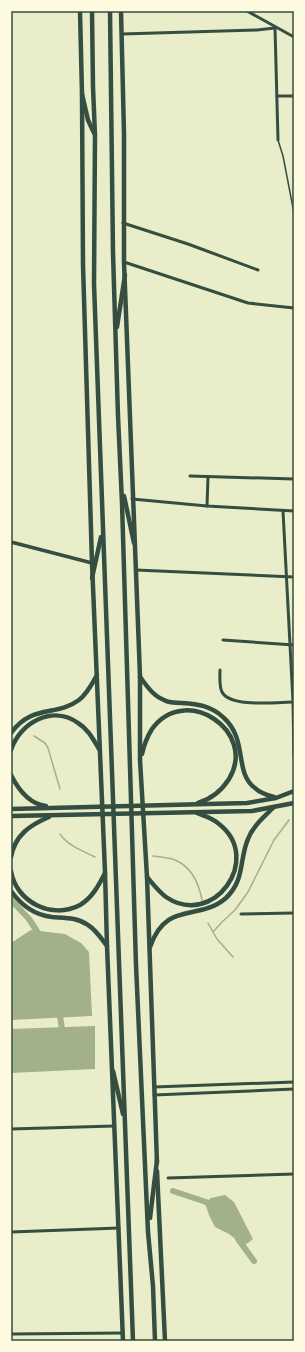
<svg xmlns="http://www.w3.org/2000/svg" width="305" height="1352" font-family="Figtree,sans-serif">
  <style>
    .water { fill: #a3b18a }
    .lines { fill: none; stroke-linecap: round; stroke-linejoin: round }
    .stream { stroke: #a3b18a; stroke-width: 1.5 }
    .canal { stroke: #a3b18a; stroke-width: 6 }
    .service { stroke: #344e41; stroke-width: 1.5 }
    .minor { stroke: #344e41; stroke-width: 3 }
    .tertiary { stroke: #344e41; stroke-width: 3.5 }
    .primary { stroke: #344e41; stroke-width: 4.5 }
    .trunk { stroke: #344e41; stroke-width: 4.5 }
    .neatline { fill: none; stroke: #344e41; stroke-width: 1.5 }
  </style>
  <rect width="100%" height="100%" fill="#e9edc9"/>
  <!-- water -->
  <g class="water">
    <polygon points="31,930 65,934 81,943 89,952 92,1016 11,1020 11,943"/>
    <polygon points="95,1026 95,1069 11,1073 11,1029"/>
    <polygon points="225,1195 234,1202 253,1239 248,1243 243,1245 229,1234 215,1227 209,1215 206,1206 207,1201 211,1198"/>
  </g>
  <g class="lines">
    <!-- stream -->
    <g class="stream">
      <polyline points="34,736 45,743 48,748 60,789"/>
      <path d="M60,834C68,846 83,851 95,857"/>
      <path d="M153,856C160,857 169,857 175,860C192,867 199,884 202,900"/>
      <polyline points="208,923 217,939 233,957"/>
      <polyline points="213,932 222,922 235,910 248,892 274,840 289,820"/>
    </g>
    <!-- canal -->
    <g class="canal">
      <polyline points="11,900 29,919 40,936"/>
      <polyline points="59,1010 63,1035"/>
      <polyline points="173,1191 206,1202 212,1207"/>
      <polyline points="238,1239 254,1261"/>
    </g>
    <!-- service -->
    <polyline class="service" points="278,140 283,156 294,213"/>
    <!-- minor -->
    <g class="minor">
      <polyline points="247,11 294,37"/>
      <polyline points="122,34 257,30 275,28 278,140"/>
      <polyline points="277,96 294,96"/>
      <polyline points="123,223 188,244 258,270"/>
      <polyline points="124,262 248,303 294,308"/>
      <polyline points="190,476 294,479"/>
      <polyline points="132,499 207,506 294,511"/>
      <polyline points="207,506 208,477"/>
      <polyline points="283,511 293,702 294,756"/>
      <polyline points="136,570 294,577"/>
      <polyline points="223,640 294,645"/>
      <path d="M220,670C220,677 219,686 222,692C230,708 278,702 294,702"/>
      <polyline points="241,914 294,913"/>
      <polyline points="154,1087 294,1082"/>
      <polyline points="154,1095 294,1089"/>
      <polyline points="11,1129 114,1126"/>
      <polyline points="168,1178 294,1174"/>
      <polyline points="11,1232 119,1228"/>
      <polyline points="11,1334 123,1333"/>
    </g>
    <!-- tertiary -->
    <polyline class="tertiary" points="11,542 92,563"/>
    <!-- primary -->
    <g class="primary">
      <polyline points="80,11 82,94 83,265 92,563 105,872 107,946 123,1341"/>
      <polyline points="121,11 124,134 124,262 140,676 140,760 147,877 157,1163"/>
      <path d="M140,677C147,686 153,696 164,700C169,703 176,703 182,703C198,704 212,706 224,718C248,740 234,773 255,788C260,793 267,795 274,797"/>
      <path d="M11,733C32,704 56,717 79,700C87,694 92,684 97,675"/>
      <path d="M11,750C20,722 53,705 78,723C88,729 93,739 99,749"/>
      <path d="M142,754C144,745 147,737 152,729C185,683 258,731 229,779C222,790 211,799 198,803"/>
      <path d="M11,775C18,789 29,804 46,806"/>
      <polyline points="11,809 247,803 276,798 294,791"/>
      <polyline points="11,816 252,811 294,803"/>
      <path d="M11,857C15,835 30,825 49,817"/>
      <path d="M11,871C16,902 52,920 80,905C92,898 99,885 105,873"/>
      <path d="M147,877C153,884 159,892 166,897C213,929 264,859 219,824C213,818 205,816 197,813"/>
      <path d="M11,891C21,905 34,915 52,917C64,918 77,917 88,925C96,930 101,938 107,946"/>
      <path d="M150,947C166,900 198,922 226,898C245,880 239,860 248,839C253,826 264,817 273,808"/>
      <polyline points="157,1171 165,1341"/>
    </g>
    <!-- trunk -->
    <g class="trunk">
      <polyline points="92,11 93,87 95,135 94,284 133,1341"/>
      <polyline points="110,11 113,253 118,416 122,503 136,965 148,1232 153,1286 155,1341"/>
      <polyline points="82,94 88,120 94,133"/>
      <polyline points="117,327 125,275"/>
      <polyline points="124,496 134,543"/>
      <polyline points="92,578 101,537"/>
      <polyline points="113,1071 123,1114"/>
      <polyline points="150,1218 157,1160"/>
    </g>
  </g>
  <!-- border -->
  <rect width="305" height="1352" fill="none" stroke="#fefae0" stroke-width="24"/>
  <rect x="12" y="12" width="281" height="1328" class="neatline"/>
</svg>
